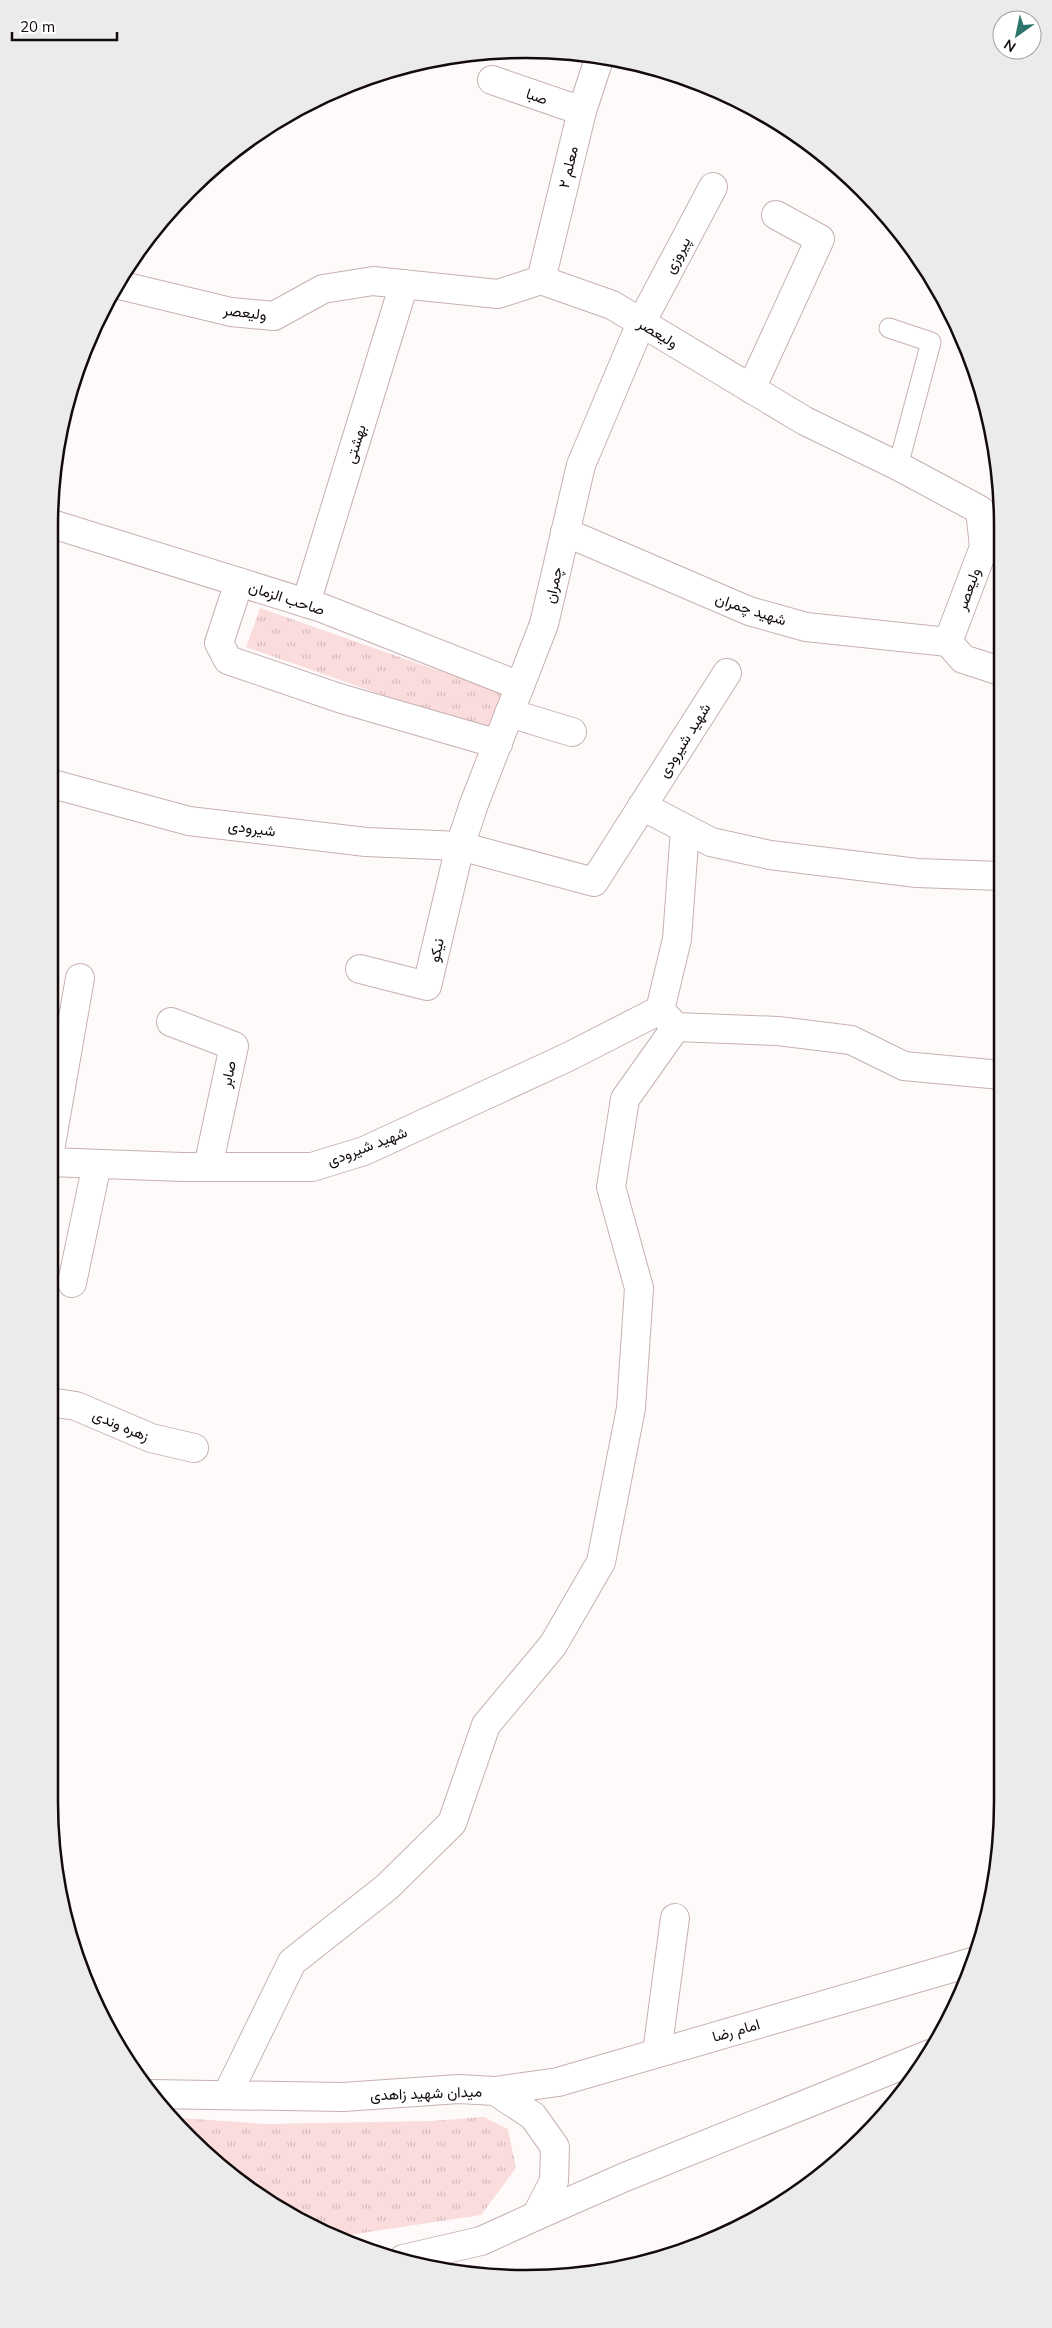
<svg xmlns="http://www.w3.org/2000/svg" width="1052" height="2328" font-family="Mulish,Vazirmatn,sans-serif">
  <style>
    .grass { fill: url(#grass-tufts) }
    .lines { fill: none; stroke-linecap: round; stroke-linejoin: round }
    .service-casing { stroke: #c8b0b1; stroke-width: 21 }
    .minor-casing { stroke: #c8b0b1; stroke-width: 30 }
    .secondary-casing { stroke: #c8b0b1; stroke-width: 30 }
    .service { stroke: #fff; stroke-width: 19 }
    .minor { stroke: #fff; stroke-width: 28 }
    .secondary { stroke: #fff; stroke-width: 28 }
    .labels { text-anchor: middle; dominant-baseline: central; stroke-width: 4.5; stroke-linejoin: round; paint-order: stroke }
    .street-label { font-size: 15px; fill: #130b0b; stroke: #fff }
    .rim { fill: none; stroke: #130b0b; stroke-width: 2.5 }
  </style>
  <defs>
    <pattern id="grass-tufts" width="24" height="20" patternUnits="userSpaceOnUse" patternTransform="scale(1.25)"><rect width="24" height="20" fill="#fadcdd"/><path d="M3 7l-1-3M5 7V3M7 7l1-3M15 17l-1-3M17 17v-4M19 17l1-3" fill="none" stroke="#d5bbbc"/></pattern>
  </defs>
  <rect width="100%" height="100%" fill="#fffafa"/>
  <!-- grass -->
  <g class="grass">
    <polygon points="260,608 502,693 488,732 246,647"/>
    <polygon points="167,2117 266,2124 431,2121 484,2117 508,2129 516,2168 481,2215 342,2236 288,2215"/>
  </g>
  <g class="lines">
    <!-- service casing -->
    <g class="service-casing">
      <polyline id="service" points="889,328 931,342 898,466"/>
    </g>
    <!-- minor casing -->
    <g class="minor-casing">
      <g id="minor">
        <polyline points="492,80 582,111"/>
        <polyline points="541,280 582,111 600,56"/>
        <polyline points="115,284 231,312 274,316 323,289 373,281 498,294 541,280 612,305 805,421 898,466 980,510 984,547 948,642 963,659 1000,671"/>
        <polyline points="751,389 820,239 776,215"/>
        <polyline points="49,523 322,608 520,686"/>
        <polyline points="565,532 749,611 806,627 948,642"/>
        <polyline points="239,582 219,643 228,660 339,698 498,744"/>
        <polyline points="306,603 404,284"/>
        <polyline points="509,713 572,732"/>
        <polyline points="49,783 189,821 366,842 460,846 594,882 727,673"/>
        <polyline points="642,806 711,842 770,855 917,873 1000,876"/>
        <polyline points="685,829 677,939 660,1010 676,1027 778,1031 851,1040 904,1066 1001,1075"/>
        <polyline points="360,969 427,986 460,846 474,804 544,624 581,465 641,323 713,187"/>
        <polyline points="171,1022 234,1046 208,1167"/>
        <polyline points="49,1156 80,978"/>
        <polyline points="49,1162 182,1167 312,1167 364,1151 568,1057 660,1010"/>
        <polyline points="72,1283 97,1164"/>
        <polyline points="49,1402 76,1406 151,1438 194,1448"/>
        <polyline points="657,2053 675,1918"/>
        <polyline points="227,2095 292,1962 387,1887 452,1823 486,1725 553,1645 601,1562 631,1408 639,1288 611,1187 625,1099 676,1027"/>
      </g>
    </g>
    <!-- secondary casing -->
    <g class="secondary-casing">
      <g id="secondary">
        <polyline points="495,2091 558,2082 976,1961"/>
        <polyline points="151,2094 343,2097 459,2089 495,2091 533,2116 555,2147 554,2181 536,2216 481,2241 403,2259"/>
        <polyline points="536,2216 625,2177 930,2054"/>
      </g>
    </g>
    <!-- service -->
    <use href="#service" class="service"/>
    <!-- minor -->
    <use href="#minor" class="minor"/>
    <!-- secondary -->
    <use href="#secondary" class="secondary"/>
  </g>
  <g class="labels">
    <!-- street labels -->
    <g class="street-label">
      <text transform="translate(537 96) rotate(19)">صبا</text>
      <text transform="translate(568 167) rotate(-77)">معلم ۲</text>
      <text transform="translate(677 255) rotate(-62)">پیروزی</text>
      <text transform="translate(245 312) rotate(7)">ولیعصر</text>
      <text transform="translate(658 333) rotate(31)">ولیعصر</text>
      <text transform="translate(355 444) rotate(-73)">بهشتی</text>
      <text transform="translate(553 585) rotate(-77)">چمران</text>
      <text transform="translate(968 589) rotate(-70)">ولیعصر</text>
      <text transform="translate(287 598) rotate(18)">صاحب الزمان</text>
      <text transform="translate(751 609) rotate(18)">شهید چمران</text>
      <text transform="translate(684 740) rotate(-58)">شهید شیرودی</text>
      <text transform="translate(252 828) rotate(7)">شیرودی</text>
      <text transform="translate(436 950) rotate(-77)">نیکو</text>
      <text transform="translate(228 1074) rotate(-78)">صابر</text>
      <text transform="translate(367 1146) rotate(-21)">شهید شیرودی</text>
      <text transform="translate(121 1425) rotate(23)">زهره وندی</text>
      <text transform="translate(736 2030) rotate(-16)">امام رضا</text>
      <text transform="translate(426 2093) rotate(-2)">میدان شهید زاهدی</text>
    </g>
  </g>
  <!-- crop -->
  <path d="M0 0H1052V2328H0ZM526 58H526A468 468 0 0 1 994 526V1802A468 468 0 0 1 526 2270H526A468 468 0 0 1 58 1802V526A468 468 0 0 1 526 58Z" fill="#ecebeb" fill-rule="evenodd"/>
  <path class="rim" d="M526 58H526A468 468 0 0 1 994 526V1802A468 468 0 0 1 526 2270H526A468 468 0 0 1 58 1802V526A468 468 0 0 1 526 58Z"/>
  <!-- north arrow -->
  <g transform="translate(1017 35) rotate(213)"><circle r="24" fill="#ffffff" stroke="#a19d9d"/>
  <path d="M0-4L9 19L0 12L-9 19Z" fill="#2e756d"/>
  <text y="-8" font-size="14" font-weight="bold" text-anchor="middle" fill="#130b0b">N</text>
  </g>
  <!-- scale -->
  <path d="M12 32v8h105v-8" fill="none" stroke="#130b0b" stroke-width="2.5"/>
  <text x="20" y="32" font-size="15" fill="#130b0b" stroke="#ffffff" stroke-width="4" paint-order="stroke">20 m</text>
</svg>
